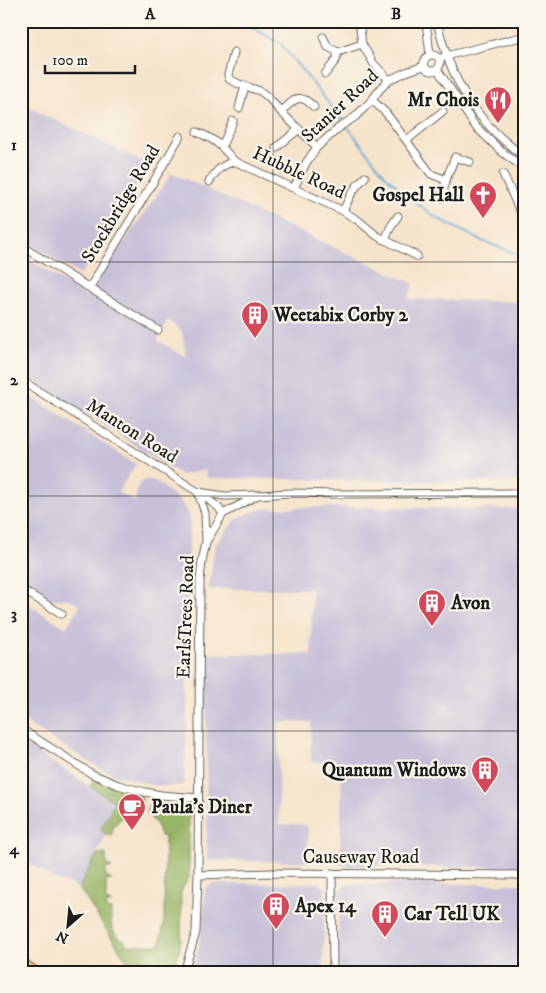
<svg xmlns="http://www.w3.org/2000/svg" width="546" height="993" font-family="'IM FELL DW Pica',serif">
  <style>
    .industrial { fill: #c7c0d8; fill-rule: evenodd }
    .forest { fill: #98b466; stroke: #5a6841 }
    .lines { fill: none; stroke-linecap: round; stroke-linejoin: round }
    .stream { stroke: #5fa7d6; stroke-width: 2 }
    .minor-casing { stroke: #686259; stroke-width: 9 }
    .major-casing { stroke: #686259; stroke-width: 11 }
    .minor { stroke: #fff; stroke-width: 7 }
    .major { stroke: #f5c16b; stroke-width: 9 }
    .grid { fill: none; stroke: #1c1c1c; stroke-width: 1; stroke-opacity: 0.55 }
    .labels { text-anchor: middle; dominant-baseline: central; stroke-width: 4.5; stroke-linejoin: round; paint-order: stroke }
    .poi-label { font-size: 19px; font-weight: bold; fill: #1c1c1c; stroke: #fbf7ec; text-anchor: start }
    .street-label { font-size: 19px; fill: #1c1c1c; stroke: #fbf7ec }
    .neatline { fill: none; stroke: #1c1c1c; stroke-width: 2 }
    .grid-label { font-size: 16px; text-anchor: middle; font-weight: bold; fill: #1c1c1c }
  </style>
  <rect width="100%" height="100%" fill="#fbf7ec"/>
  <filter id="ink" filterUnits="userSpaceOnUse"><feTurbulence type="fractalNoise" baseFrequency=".02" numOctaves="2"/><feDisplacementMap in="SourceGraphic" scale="10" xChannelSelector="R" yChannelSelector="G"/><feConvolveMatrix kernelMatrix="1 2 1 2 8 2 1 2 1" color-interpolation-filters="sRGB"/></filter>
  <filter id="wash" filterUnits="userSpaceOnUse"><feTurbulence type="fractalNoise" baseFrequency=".0096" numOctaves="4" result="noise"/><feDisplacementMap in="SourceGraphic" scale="20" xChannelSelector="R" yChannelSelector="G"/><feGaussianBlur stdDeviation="1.12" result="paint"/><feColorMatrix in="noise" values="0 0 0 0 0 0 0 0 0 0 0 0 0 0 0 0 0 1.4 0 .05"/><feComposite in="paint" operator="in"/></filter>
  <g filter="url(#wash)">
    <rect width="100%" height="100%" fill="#f6e3cb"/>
    <!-- industrial -->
    <g class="industrial">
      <polygon points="21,104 150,165 80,275 21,238"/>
      <path d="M172,173L414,284L408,299L525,302V482L207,478L205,470L182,475L21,372V255L87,296ZM169,320L182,332L186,357L157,340Z"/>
      <polygon points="21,390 136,464 118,492 135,502 137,489 141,482 146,480 151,480 157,482 179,500 185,507 189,515 190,522 187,600 187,728 184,784 167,787 153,785 112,774 96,766 21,720 21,600 66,628 80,606 70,599 51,599 21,580"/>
      <polygon points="313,507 525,509 525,867 340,866 342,763 311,762 311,722 278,722 279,824 308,825 308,862 207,860 206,654 311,654 312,589 209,589 215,545 235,520 248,513 264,509"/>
      <polygon points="21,742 115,802 101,829 106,835 79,888 54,879 23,859 21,861"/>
      <polygon points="319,883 325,888 323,972 192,972 199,946 204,911 205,889 212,884"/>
      <polygon points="346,884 525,884 525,972 339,972 338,891"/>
    </g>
    <!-- forest -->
    <g class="forest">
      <polygon points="96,779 114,787 141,795 142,800 139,811 120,819 114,826 111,836 106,835 101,829 115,802 90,786"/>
      <path d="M148,806L189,809V878L183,887L181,893C180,919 186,949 171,972H134L79,888L97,854H106L107,866H111V868H106V878L111,879V880L106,881V902H110V904H106V909L111,910C111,926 110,932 125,941V945H160L164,921L165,837L160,836L156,824L148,815Z"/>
    </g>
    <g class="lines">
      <!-- stream -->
      <g class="stream">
        <polyline points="241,21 281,44 343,121"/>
        <polyline points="346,125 385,175 396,185 405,195 437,218 482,241 525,257"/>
      </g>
    </g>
  </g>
  <g filter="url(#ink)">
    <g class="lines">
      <!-- minor casing -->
      <g class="minor-casing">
        <g id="minor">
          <polyline points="359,21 362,44 374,64 389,80"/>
          <polyline points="426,21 430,55"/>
          <path d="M437,21C450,79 475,122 525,157"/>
          <polyline points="323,37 328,47 338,52"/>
          <polyline points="234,52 228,75 229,79 239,84 260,91 268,97 281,112 317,147"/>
          <polyline points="338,52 362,44"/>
          <circle cx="432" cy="63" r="8"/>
          <polyline points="439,59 446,56 525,36"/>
          <polyline points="437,69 475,126 502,152 525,169"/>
          <polyline points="325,74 336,60 338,52"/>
          <polyline points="372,100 386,113 431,174 446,180"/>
          <polyline points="239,108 245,86"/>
          <path d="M281,112C294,100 299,91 314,107"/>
          <path d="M197,132C216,140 221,145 234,161L343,211L359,221L377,236L417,256"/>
          <polyline points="407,140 443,111"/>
          <polyline points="222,146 233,121"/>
          <polyline points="276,148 299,129"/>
          <polyline points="503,174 519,209 525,209"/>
          <path d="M209,182C217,170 219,167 234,161"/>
          <polyline points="294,188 306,163 317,147 341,126 355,117 372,100 380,89 389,80 406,72 424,66"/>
          <polyline points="442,198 446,180 455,157 470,162"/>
          <path d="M343,211C350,196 353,189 365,177"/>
          <polyline points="385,240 391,226 398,216"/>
          <polyline points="21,246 158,330"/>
          <polyline points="90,287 161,169 180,136"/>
          <polyline points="21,380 198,492 218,507 223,514"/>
          <polyline points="206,541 205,513 198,492 225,496 255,495"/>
          <polyline points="21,589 62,614"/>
          <polyline points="21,729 92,774 118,785 145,792 161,795 198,798"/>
          <polyline points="332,873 333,972"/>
          <polyline points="198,875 273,873 525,875"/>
          <polyline points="184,972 196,932 198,875 200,581 202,561 206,542 223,514 258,495 290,493 334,494 525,493"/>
        </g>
      </g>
      <!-- major casing -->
      <g class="major-casing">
        <polyline id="major" points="21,962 36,972"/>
      </g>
      <!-- minor -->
      <use href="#minor" class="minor"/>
      <!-- major -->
      <use href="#major" class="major"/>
    </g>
  </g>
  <!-- grid -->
  <path class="grid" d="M273,21V972M21,262H525M21,496H525M21,731H525"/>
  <!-- icons -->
  <defs>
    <g id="restaurant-pin" transform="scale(1.4375)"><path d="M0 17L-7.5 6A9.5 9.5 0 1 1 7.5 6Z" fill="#d1495b" stroke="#fbf7ec"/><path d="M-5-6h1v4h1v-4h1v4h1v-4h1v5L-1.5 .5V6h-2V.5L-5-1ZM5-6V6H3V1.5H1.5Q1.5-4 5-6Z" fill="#fff"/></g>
    <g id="church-pin" transform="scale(1.4375)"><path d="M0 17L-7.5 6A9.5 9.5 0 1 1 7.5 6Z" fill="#d1495b" stroke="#fbf7ec"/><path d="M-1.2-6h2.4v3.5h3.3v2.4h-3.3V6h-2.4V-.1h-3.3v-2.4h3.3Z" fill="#fff"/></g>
    <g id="building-pin" transform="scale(1.4375)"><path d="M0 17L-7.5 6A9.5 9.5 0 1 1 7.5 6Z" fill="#d1495b" stroke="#fbf7ec"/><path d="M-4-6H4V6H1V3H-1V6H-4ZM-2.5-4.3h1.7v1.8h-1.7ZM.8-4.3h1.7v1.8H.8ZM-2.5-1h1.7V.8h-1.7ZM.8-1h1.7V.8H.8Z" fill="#fff"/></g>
    <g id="cafe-pin" transform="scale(1.4375)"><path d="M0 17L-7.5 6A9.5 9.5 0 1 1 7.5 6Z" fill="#d1495b" stroke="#fbf7ec"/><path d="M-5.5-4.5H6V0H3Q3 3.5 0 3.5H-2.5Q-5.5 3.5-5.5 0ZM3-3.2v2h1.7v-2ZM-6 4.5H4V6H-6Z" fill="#fff"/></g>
  </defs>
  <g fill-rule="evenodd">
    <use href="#restaurant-pin" x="498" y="100"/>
    <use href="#church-pin" x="483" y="195"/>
    <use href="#building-pin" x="255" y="315"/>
    <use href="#building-pin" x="432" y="603"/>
    <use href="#building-pin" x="485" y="770"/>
    <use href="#cafe-pin" x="132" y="807"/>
    <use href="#building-pin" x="276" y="906"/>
    <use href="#building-pin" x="385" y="914"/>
  </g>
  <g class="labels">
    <!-- poi labels -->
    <g class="poi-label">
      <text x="479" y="100" text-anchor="end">Mr Chois</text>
      <text x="464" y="195" text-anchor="end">Gospel Hall</text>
      <text x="274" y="315">Weetabix Corby 2</text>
      <text x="451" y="603">Avon</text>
      <text x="466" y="770" text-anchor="end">Quantum Windows</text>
      <text x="151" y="807">Paula's Diner</text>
      <text x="295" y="906">Apex 14</text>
      <text x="404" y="914">Car Tell UK</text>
    </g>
    <!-- street labels -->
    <g class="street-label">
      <text transform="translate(340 106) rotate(-43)">Stanier Road</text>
      <text transform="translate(299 173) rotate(25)">Hubble Road</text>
      <text transform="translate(121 204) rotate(-59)">Stockbridge Road</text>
      <text transform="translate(132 431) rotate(32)">Manton Road</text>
      <text transform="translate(186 617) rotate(-88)">EarlsTrees Road</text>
      <text x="361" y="857">Causeway Road</text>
    </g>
  </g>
  <!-- margin -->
  <rect width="546" height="993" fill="none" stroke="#fbf7ec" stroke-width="55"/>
  <!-- north arrow -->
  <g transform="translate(68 926) rotate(207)" stroke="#fbf7ec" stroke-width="4" paint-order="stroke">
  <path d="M0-4L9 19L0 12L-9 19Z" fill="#1c1c1c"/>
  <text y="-8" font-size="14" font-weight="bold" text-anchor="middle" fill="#1c1c1c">N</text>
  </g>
  <!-- scale -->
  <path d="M45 65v8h90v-8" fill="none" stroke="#1c1c1c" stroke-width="2.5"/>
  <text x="52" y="65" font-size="15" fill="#1c1c1c" stroke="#fbf7ec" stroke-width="4" paint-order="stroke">100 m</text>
  <rect x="28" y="28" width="490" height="938" class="neatline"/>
  <g class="grid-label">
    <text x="150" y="19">A</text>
    <text x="396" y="19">B</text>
    <text x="14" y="150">1</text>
    <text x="14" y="385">2</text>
    <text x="14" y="619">3</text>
    <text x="14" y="854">4</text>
  </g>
</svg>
